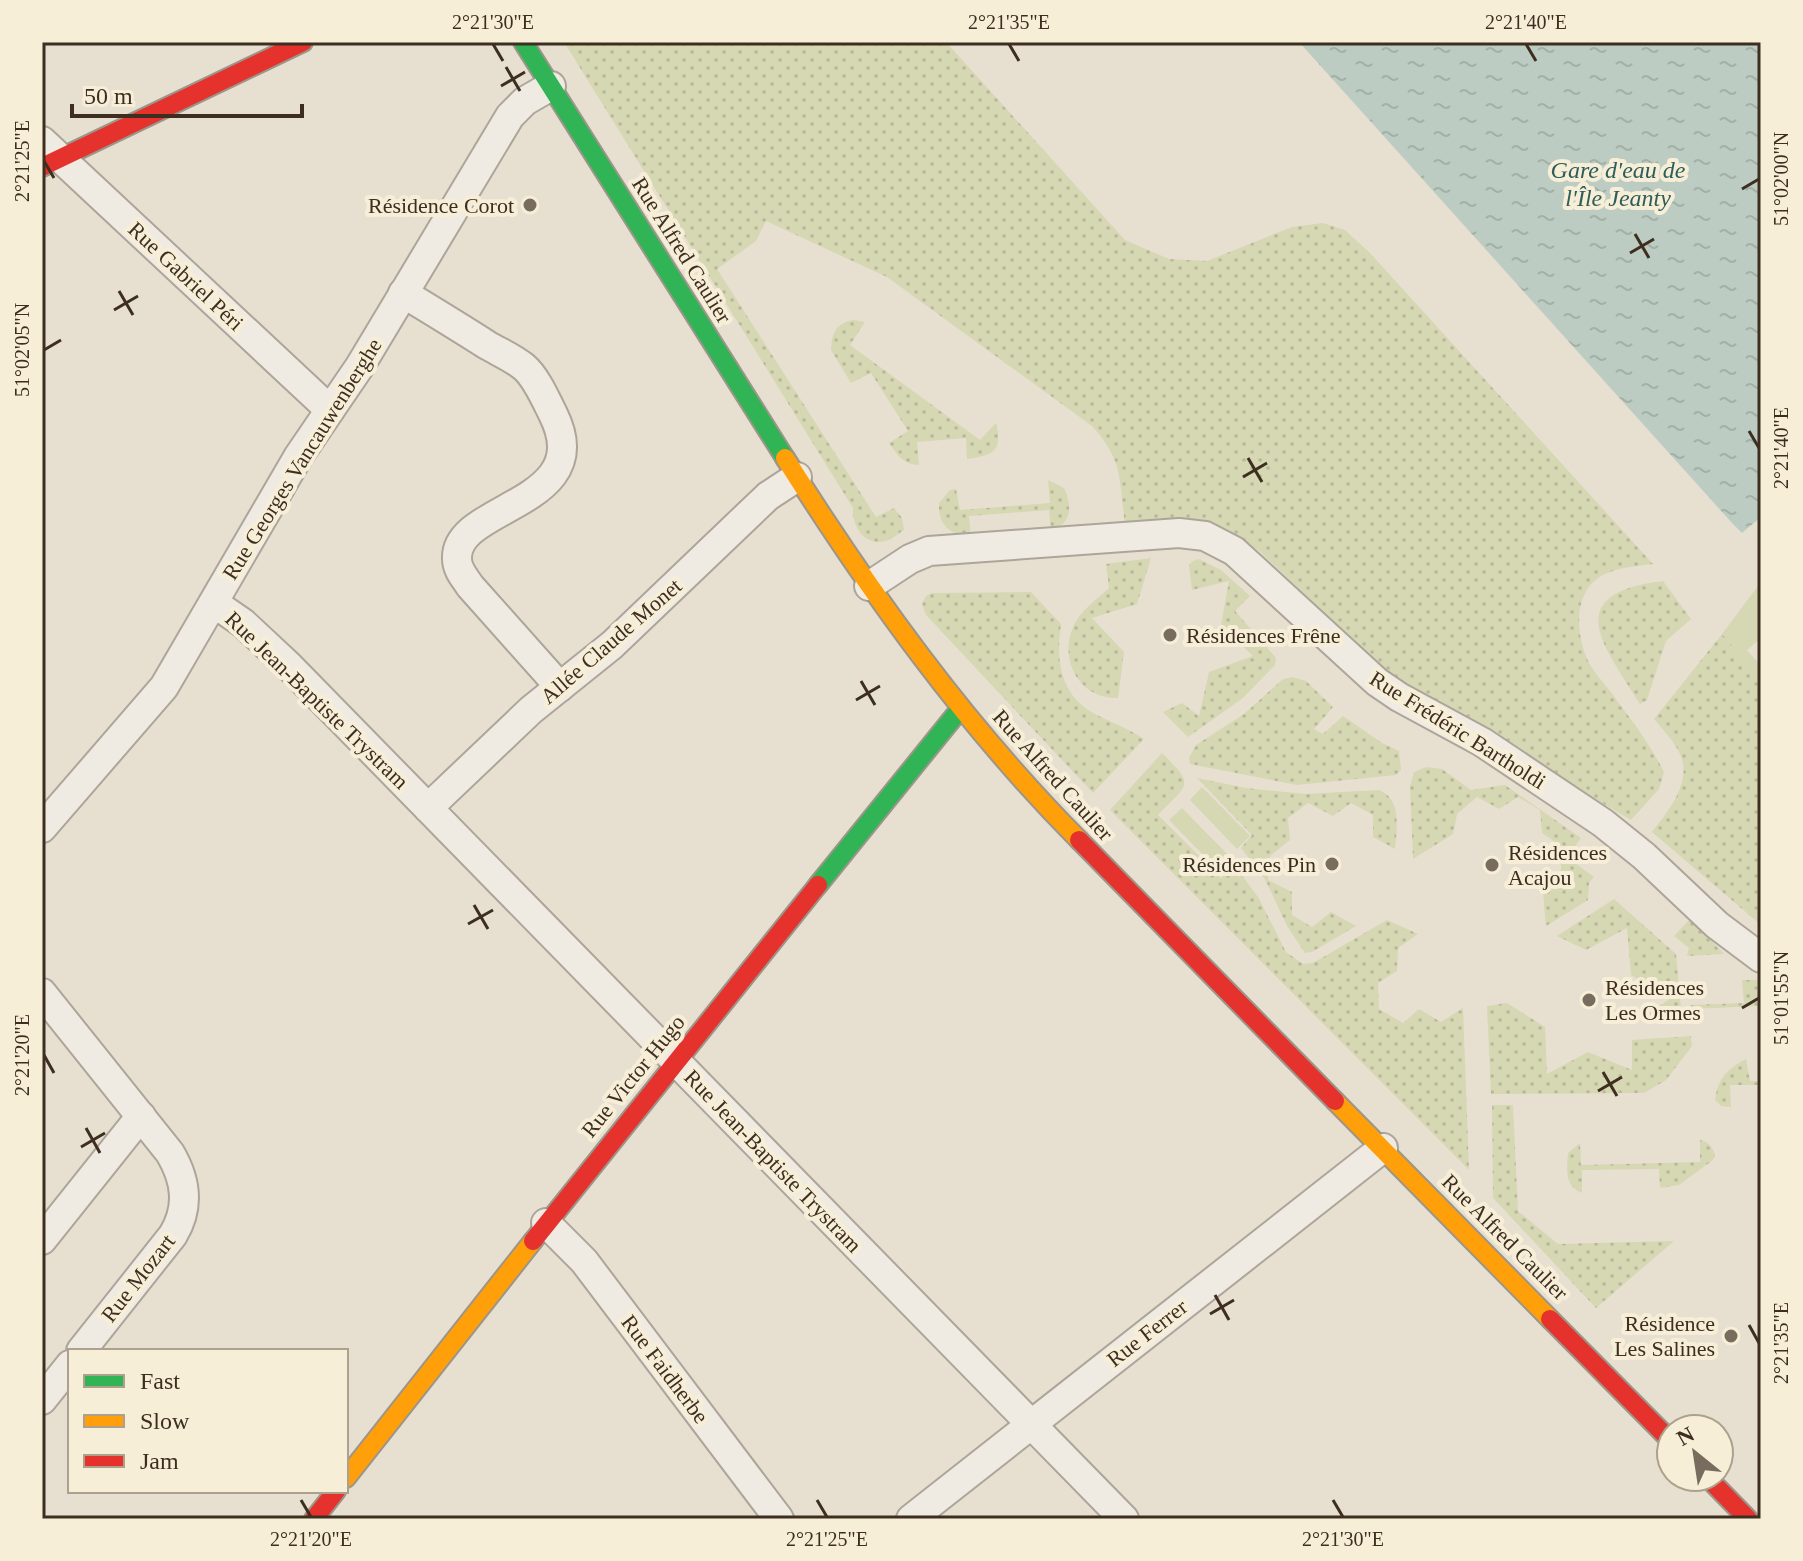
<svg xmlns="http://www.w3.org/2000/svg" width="1803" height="1561" font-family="Georgia,serif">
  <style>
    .grass { fill: url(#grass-dots) }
    .garden { fill: #d6d7b3 }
    .water { fill: url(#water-ripples) }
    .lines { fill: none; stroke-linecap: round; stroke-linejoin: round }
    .street-casing { stroke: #ada599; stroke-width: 32 }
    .fast-casing { stroke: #9c958a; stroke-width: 22 }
    .slow-casing { stroke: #9c958a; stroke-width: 22 }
    .jam-casing { stroke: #9c958a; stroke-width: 22 }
    .street { stroke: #efebe3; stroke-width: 28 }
    .fast { stroke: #30b455; stroke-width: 18 }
    .slow { stroke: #ff9f0a; stroke-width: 18 }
    .jam { stroke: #e5322d; stroke-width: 18 }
    .ticks { fill: none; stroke: #3d2e20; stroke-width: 3 }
    .poi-dot { fill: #786c5e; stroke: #f7eed8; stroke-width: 3 }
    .labels { text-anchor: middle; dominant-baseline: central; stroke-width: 8; stroke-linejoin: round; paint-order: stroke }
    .poi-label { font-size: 22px; fill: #3d2e20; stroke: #f7eed8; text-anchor: end }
    .street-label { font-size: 22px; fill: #3d2e20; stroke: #f7eed8 }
    .water-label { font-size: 24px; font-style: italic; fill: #2f5d5a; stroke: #f7eed8 }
    .neatline { fill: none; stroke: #3d2e20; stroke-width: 3 }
    .ticks-label { font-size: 20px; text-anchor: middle; fill: #3d2e20 }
  </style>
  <defs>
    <pattern id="grass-dots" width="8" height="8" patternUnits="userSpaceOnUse" patternTransform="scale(2)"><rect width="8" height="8" fill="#d6d7b3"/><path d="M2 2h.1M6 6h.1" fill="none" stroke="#b9b99a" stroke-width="1.8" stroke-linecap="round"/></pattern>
    <pattern id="water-ripples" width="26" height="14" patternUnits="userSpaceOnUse" patternTransform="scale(2)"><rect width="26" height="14" fill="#bcccc2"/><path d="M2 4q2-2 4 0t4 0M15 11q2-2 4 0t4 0" fill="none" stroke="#a2b0a6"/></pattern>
  </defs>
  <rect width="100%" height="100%" fill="#e7e0d1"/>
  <!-- grass -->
  <g class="grass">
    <path d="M564,42H946L1125,240L1169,259L1207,261L1292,227L1323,223L1345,230L1370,253L1653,564C1637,566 1620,567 1605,574C1573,589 1575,632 1588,661C1594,673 1605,684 1613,695C1632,721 1650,744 1664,772L1659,789L1631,820L1551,773L1471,718L1401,682L1366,652L1258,550L1224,529L1194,520L1125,525C1119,480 1124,461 1092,426L887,277L766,221L756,241L717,269L876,517L894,508L902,518L904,530C899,533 891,540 886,541C864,547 852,526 853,508Z"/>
    <path d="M853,320L865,322L850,345L980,440L996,423C1003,451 994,455 967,459L966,438L917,442L919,465C903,464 898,456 889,443L908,431L871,373L851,383L831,350C832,333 835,324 853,320Z"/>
    <path d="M1048,480L1064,488C1072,505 1073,524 1051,530L1049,510L969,516L971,538C950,534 938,526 939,503L950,490L956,489L960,510L1050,503Z"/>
    <path d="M1151,558L1137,604L1092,618L1124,652L1118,698C1076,699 1055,653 1078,618C1086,607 1099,597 1109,588L1106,564Z"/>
    <polygon points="1199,559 1221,570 1250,596 1235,611 1276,658 1275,665 1243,698 1188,737 1163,712 1182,703 1199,716 1209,672 1253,656 1221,625 1229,581 1192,590 1189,565 1193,561"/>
    <path d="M1663,581L1691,619L1666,641L1647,700L1640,704C1603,644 1559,594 1663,581Z"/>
    <path d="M1031,592L1061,624C1056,659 1059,693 1093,713C1110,722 1127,728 1144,739L1093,793L926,615L922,604L926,596L932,593Z"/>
    <path d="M1722,634L1761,678V925L1652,832C1669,810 1695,780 1678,750C1672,739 1662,729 1654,719Z"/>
    <polygon points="1292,677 1306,681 1333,707 1314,729 1323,734 1343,716 1382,743 1399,751 1401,770 1396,775 1297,785 1190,764 1189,758 1196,745 1244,714 1283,679"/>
    <path d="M1162,753C1197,787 1187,784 1158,815L1221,878L1235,866L1258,897L1286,952L1303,964L1313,963L1387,920L1418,934L1398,948L1397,971L1378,983L1379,1009L1403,1023L1419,1009L1441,1022L1463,1008L1469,1170L1110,810Z"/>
    <polygon points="1426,767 1442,769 1471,790 1505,785 1581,838 1567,857 1594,877 1589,883 1588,900 1546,926 1542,881 1561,870 1560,845 1542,833 1540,810 1518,797 1499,809 1477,797 1457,814 1453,834 1413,859 1410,787 1414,772"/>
    <path d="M1197,778L1246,788L1305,794L1379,790C1402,799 1397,829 1395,849L1373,837V815L1351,803L1333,816L1308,803L1288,818L1290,840L1270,856L1268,880L1292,892V915L1312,927L1331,912L1356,926L1312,952L1305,953L1287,926L1265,879L1241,848L1252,835Z"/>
    <polygon points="1614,899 1676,954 1682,1020 1641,1019 1671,998 1631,975 1627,928 1586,950 1557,936"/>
    <polygon points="1690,919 1724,954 1687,956 1689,948 1674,936"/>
    <polygon points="1742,980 1761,980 1761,1006 1690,1009 1690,1005 1744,1003"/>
    <polygon points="1507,1003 1545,1027 1547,1074 1588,1052 1632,1070 1632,1040 1691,1036 1692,1046 1666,1080 1644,1093 1491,1094 1487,1006"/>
    <path d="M1746,1059L1750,1081H1761V1085H1730L1731,1107L1721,1106L1715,1100C1718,1078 1727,1069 1746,1059Z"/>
    <polygon points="1492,1105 1513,1105 1518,1211 1558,1244 1674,1241 1596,1308 1493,1198"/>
    <path d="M1700,1140C1709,1142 1712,1146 1715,1155L1713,1160L1679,1185L1660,1188L1659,1169L1582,1170V1193C1564,1186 1567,1169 1568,1153L1580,1143L1581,1165L1700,1162Z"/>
  </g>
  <!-- garden -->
  <g class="garden">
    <polygon points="1761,582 1761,638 1747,650 1761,666 1761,678 1722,634"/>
    <polygon points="1202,787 1250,836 1237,849 1190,800"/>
    <polygon points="1182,808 1229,856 1217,869 1169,820"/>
  </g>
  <!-- water -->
  <polygon class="water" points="1299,42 1761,42 1761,517 1742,533 1732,523"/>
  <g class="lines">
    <!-- street casing -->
    <g class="street-casing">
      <g id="street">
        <polyline points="42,141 330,410"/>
        <path d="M403,293C431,310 459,327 487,345C499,352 513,358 524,367C536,377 546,400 553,414C599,506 454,504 457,559C457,570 465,578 470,586L560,687"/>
        <polyline points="869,586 910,559 929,551 1179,533 1205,536 1234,551 1377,682 1399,697 1482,742 1603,823 1644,856 1717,925 1761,958"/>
        <polyline points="214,603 243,623 289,666 1124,1519"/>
        <polyline points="428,808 531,710 612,645 768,496 797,477"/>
        <polyline points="42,828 164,687 298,457 360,366 510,116 525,101 551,86"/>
        <path d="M42,993L170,1153C186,1180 190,1207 173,1235L81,1351"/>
        <polyline points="546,1223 584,1261 779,1519"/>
        <polyline points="42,1240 141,1116"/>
        <polyline points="42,1400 70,1365"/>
        <polyline points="911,1519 1383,1148"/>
      </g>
    </g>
    <!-- fast casing -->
    <g class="fast-casing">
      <g id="fast">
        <polyline points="523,42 785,458"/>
        <polyline points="818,885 961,708"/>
      </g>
    </g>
    <!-- slow casing -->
    <g class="slow-casing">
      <g id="slow">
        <path d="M785,458C871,594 965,725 1079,840"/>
        <polyline points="1335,1101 1550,1319"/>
        <polyline points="346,1478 533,1241"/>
      </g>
    </g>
    <!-- jam casing -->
    <g class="jam-casing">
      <g id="jam">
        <polyline points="42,167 303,42"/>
        <polyline points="1079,840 1335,1101"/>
        <polyline points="533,1241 818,885"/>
        <polyline points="1550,1319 1671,1441"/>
        <polyline points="1707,1477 1748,1519"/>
        <polyline points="314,1519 336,1491"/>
      </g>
    </g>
    <!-- street -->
    <use href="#street" class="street"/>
    <!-- fast -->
    <use href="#fast" class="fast"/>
    <!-- slow -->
    <use href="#slow" class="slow"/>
    <!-- jam -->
    <use href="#jam" class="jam"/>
  </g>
  <!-- ticks -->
  <path class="ticks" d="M493,44L503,61M1009,44L1019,61M1526,44L1536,61M506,67L520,91M501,86L525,72M44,161L54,178M1742,189L1759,179M1635,234L1649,258M1630,253L1654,239M119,291L133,315M114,310L138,296M44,350L61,340M1749,431L1759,448M1248,458L1262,482M1243,477L1267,463M861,681L875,705M856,700L880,686M474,905L488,929M468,924L493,910M1742,1008L1759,998M44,1055L54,1073M1603,1072L1617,1096M1598,1091L1622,1077M86,1128L100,1153M81,1147L105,1133M1215,1295L1229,1320M1210,1314L1234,1300M1749,1325L1759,1343M301,1500L311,1517M817,1500L827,1517M1333,1500L1343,1517"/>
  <!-- markers -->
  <g class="poi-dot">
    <circle cx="530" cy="205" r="8"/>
    <circle cx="1170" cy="635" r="8"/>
    <circle cx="1332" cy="864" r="8"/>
    <circle cx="1492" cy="865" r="8"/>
    <circle cx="1589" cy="1000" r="8"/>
    <circle cx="1731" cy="1336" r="8"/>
  </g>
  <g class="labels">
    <!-- poi labels -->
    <g class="poi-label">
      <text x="514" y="205">Résidence Corot</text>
      <text x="1186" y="635" text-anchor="start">Résidences Frêne</text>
      <text x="1508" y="852" text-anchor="start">Résidences<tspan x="1508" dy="25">Acajou</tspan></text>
      <text x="1316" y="864">Résidences Pin</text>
      <text x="1605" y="987" text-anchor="start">Résidences<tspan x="1605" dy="25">Les Ormes</tspan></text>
      <text x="1715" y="1323">Résidence<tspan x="1715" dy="25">Les Salines</tspan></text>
    </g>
    <!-- street labels -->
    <g class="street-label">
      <text transform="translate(682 250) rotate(58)">Rue Alfred Caulier</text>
      <text transform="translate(186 276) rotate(43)">Rue Gabriel Péri</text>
      <text transform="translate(302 459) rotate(-58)">Rue Georges Vancauwenberghe</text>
      <text transform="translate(611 641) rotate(-41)">Allée Claude Monet</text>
      <text transform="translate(317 700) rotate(44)">Rue Jean-Baptiste Trystram</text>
      <text transform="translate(1458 730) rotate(32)">Rue Frédéric Bartholdi</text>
      <text transform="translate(1053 775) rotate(48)">Rue Alfred Caulier</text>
      <text transform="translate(633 1076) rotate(-51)">Rue Victor Hugo</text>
      <text transform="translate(773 1161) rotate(46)">Rue Jean-Baptiste Trystram</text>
      <text transform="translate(1505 1237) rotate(45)">Rue Alfred Caulier</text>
      <text transform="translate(138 1278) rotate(-52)">Rue Mozart</text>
      <text transform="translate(1147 1333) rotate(-38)">Rue Ferrer</text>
      <text transform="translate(665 1369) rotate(53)">Rue Faidherbe</text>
    </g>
    <!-- water labels -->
    <g class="water-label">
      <text x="1618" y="170">Gare d'eau de<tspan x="1618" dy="28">l'Île Jeanty</tspan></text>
    </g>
  </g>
  <!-- border -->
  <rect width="1803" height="1561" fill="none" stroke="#f7eed8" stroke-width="88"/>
  <!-- legend -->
  <rect x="68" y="1349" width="280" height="144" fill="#f7eed8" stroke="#ada18e" stroke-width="2"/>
  <rect x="84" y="1375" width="40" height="12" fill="#30b455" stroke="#ada18e" stroke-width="2"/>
  <text x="140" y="1389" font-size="24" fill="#3d2e20">Fast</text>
  <rect x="84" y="1415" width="40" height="12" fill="#ff9f0a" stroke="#ada18e" stroke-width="2"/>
  <text x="140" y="1429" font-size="24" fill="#3d2e20">Slow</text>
  <rect x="84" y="1455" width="40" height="12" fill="#e5322d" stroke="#ada18e" stroke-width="2"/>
  <text x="140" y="1469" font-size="24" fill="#3d2e20">Jam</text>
  <!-- north arrow -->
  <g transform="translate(1695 1453) rotate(330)"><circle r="38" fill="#f7eed8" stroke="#ada18e" stroke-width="2"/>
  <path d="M0-6L14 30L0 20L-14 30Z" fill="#786c5e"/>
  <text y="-12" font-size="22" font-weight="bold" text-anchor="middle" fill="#3d2e20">N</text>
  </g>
  <!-- scale -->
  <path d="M72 104v12h230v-12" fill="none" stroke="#3d2e20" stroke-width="4"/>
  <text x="84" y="104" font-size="24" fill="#3d2e20" stroke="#f7eed8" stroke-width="6" paint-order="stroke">50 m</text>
  <rect x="44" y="44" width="1715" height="1473" class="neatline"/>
  <g class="ticks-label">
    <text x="493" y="29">2°21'30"E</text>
    <text x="1009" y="29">2°21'35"E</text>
    <text x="1526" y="29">2°21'40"E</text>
    <text transform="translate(22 161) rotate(-90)" y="7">2°21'25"E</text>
    <text transform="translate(1781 179) rotate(-90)" y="7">51°02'00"N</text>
    <text transform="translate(22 350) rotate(-90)" y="7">51°02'05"N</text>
    <text transform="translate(1781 448) rotate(-90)" y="7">2°21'40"E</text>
    <text transform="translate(1781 998) rotate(-90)" y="7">51°01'55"N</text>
    <text transform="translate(22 1055) rotate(-90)" y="7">2°21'20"E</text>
    <text transform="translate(1781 1343) rotate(-90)" y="7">2°21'35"E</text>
    <text x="311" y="1546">2°21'20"E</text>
    <text x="827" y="1546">2°21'25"E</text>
    <text x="1343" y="1546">2°21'30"E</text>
  </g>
</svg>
